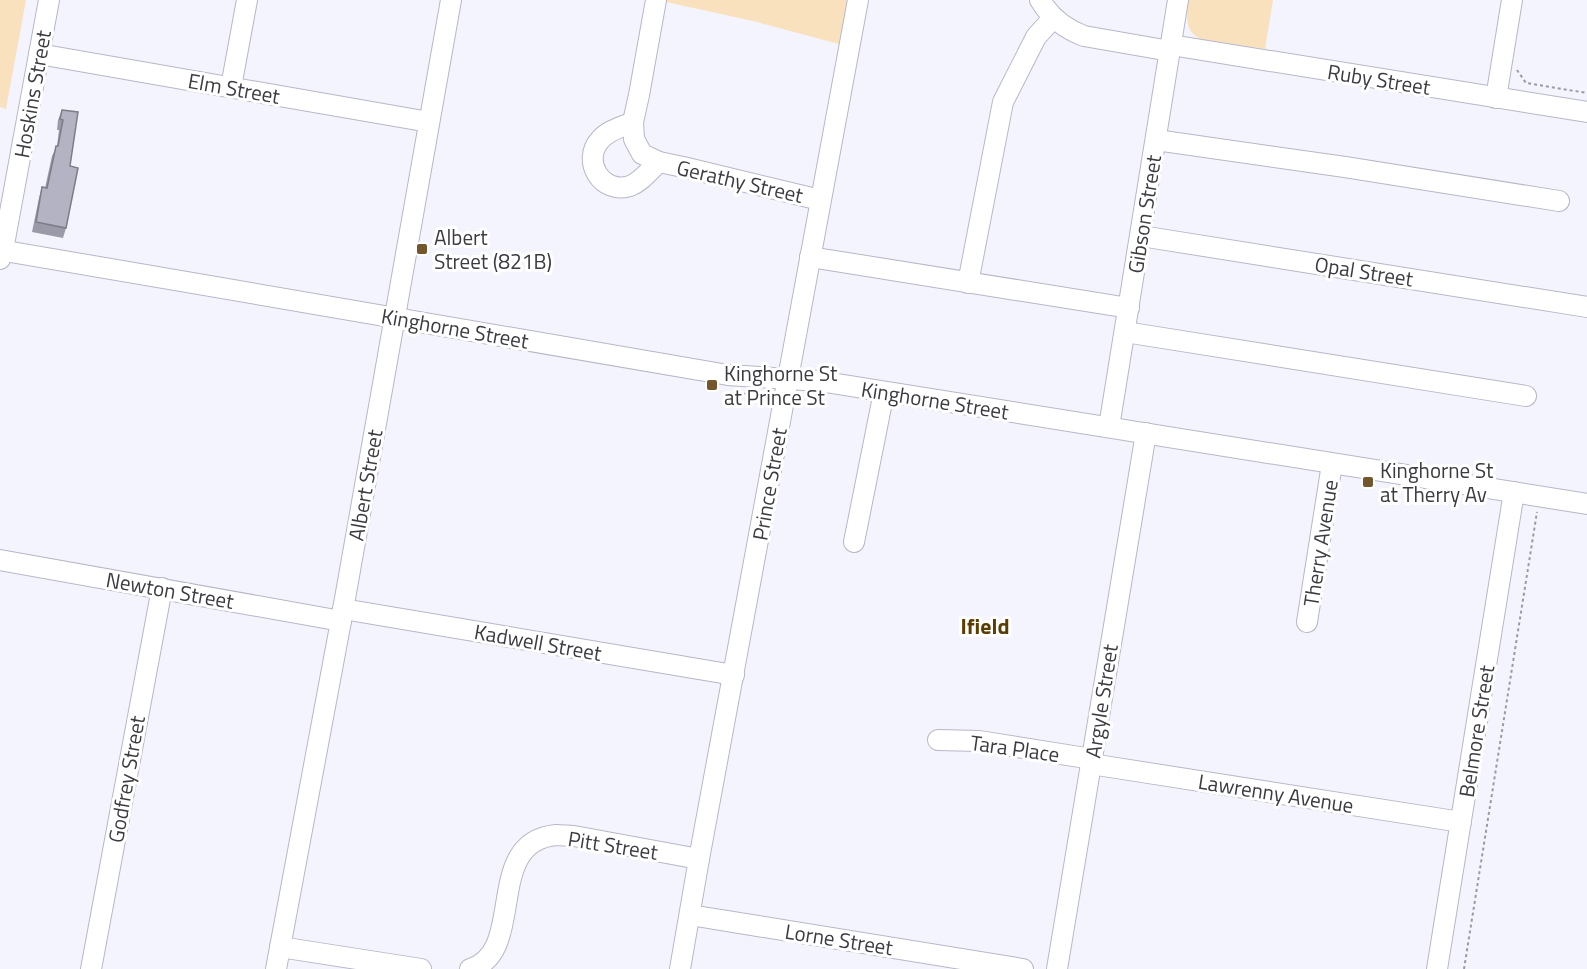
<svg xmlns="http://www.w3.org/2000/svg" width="1587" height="969" font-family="'Titillium Web',sans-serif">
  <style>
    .green { fill: #fae1bd }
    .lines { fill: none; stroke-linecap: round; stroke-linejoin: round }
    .minor-casing { stroke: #b7b7c8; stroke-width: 22 }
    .path { stroke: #9a9aa3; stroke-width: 2; stroke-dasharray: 3 3; stroke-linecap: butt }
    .minor { stroke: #fff; stroke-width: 20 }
    .wall { fill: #9a9aa9 }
    .building { fill: #b3b3c4; stroke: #7d7d89; stroke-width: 1.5 }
    .poi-dot { fill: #73562a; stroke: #fff; stroke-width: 2 }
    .labels { text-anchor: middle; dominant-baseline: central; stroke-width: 6; stroke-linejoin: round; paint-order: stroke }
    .street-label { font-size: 21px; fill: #3b3b42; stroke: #fff }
    .poi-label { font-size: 21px; fill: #3b3b42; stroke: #fff; text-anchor: start }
    .neighbourhood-label { font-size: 22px; font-weight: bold; fill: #5c3d01; stroke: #fff }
  </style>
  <rect width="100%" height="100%" fill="#f4f4fe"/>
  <!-- green -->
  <g class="green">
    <polygon points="0,0 26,0 6,109 0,107"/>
    <polygon points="667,0 847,0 839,44 753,21 666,2"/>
    <path d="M1189,0H1273L1265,49L1200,39C1184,30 1186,16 1189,0Z"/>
  </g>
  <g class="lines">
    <!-- minor casing -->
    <g class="minor-casing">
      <g id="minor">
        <polyline points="656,0 639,95 633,122 634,139 642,154 659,162 683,167 820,200"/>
        <path d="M1040,0C1050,17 1065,29 1084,36L1170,51"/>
        <polyline points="1171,45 1587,112"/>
        <polyline points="39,54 429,122"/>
        <polyline points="231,87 247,0"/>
        <polyline points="1496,98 1512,0"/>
        <path d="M633,122C622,127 608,130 600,140C581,161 602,195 630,186C641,182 650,170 659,162"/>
        <polyline points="1156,140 1345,167 1559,201"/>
        <polyline points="1141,236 1587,307"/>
        <polyline points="0,250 728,375 819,381 1587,504"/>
        <polyline points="810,257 1129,308"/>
        <polyline points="0,259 5,239 49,0"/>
        <polyline points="968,283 1003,102 1036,37 1053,18"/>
        <polyline points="1125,332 1526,396"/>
        <polyline points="1109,427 1178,0"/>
        <polyline points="854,542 884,392"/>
        <polyline points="0,560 341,621"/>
        <polyline points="343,609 734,675"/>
        <polyline points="1307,622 1332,464"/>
        <polyline points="938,740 979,741 1092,759"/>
        <polyline points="1091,764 1461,822"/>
        <polyline points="690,915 1023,969"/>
        <polyline points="280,947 421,969"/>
        <polyline points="91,969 162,588"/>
        <polyline points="276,969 341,621 451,0"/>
        <path d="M470,969C528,952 482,842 556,835C562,835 568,836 574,836L699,859"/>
        <polyline points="680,969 699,859 858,0"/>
        <polyline points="1057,969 1146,433"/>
        <polyline points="1437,969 1514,492"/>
      </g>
    </g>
    <!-- path -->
    <g class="path">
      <polyline points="1517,70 1526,83 1587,93"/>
      <polyline points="738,393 768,396"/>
      <polyline points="1464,969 1537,512"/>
    </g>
    <!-- minor -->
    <use href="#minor" class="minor"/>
  </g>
  <!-- wall -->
  <polygon class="wall" points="62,110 70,166 66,228 63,238 32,232 39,198 42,187 45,188 52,156 57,146 59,130 57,130 58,120"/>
  <!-- building -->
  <polygon class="building" points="62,110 78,112 70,166 78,168 66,228 36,222 42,187 47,188 56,146 58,146 63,120 60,119"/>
  <!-- markers -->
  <g class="poi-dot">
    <rect x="416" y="243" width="12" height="12" rx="3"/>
    <rect x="706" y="379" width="12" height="12" rx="3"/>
    <rect x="1362" y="476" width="12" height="12" rx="3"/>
  </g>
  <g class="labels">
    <!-- street labels -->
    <g class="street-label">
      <text transform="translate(1379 79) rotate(9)">Ruby Street</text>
      <text transform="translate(234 88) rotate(10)">Elm Street</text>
      <text transform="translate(32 94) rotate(-80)">Hoskins Street</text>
      <text transform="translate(740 181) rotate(13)">Gerathy Street</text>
      <text transform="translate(1144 214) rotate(-81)">Gibson Street</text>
      <text transform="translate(1364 271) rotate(9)">Opal Street</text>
      <text transform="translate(455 328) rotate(10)">Kinghorne Street</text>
      <text transform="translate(935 400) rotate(9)">Kinghorne Street</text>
      <text transform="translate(769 484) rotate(-80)">Prince Street</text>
      <text transform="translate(365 485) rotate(-80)">Albert Street</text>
      <text transform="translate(1320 543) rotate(-81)">Therry Avenue</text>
      <text transform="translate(170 590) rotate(10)">Newton Street</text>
      <text transform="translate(538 642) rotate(10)">Kadwell Street</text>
      <text transform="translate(1101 701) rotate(-81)">Argyle Street</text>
      <text transform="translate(1476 731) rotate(-81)">Belmore Street</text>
      <text transform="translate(1015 748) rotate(8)">Tara Place</text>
      <text transform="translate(126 779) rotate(-80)">Godfrey Street</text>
      <text transform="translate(1276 793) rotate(9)">Lawrenny Avenue</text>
      <text transform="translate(613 845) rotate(9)">Pitt Street</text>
      <text transform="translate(839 939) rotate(9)">Lorne Street</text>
    </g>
    <!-- poi labels -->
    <g class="poi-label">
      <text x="434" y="237">Albert<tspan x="434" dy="24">Street (821B)</tspan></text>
      <text x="724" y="373">Kinghorne St<tspan x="724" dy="24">at Prince St</tspan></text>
      <text x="1380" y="470">Kinghorne St<tspan x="1380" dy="24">at Therry Av</tspan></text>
    </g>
    <!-- neighbourhood labels -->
    <g class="neighbourhood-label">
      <text x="985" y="626">Ifield</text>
    </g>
  </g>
</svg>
